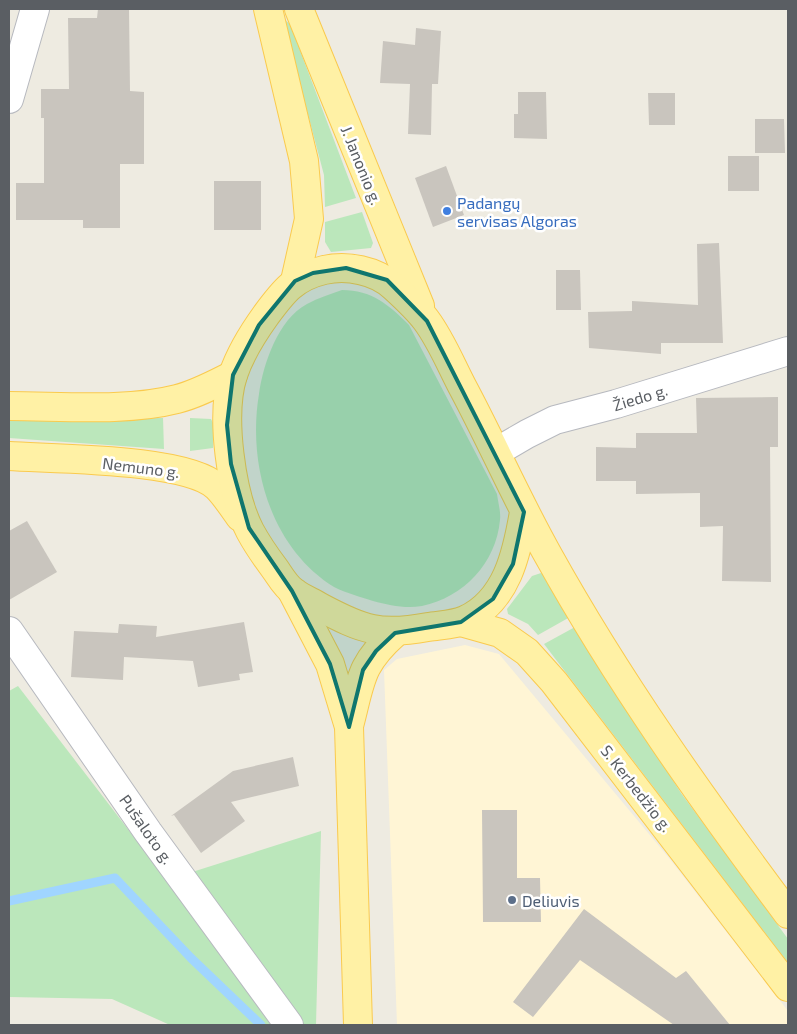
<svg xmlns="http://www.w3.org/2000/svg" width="797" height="1034" font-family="'Exo 2',sans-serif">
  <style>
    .commercial { fill: #fff5d5 }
    .green { fill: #bbe7bb }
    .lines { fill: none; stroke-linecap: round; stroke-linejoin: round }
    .stream { stroke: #a0d5ff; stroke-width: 9 }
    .building { fill: #c9c5be }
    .minor-casing { stroke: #b7b9bf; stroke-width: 30 }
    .major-casing { stroke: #faca4e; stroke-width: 30 }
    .minor { stroke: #fff; stroke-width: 28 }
    .major { stroke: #fff1a5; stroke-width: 28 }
    .marked { fill: #0f766e; fill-opacity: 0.2; stroke: #0f766e; stroke-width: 4; stroke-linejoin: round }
    .shop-dot { fill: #3f7fe0; stroke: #fff; stroke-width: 2 }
    .service-dot { fill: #5c6f8a; stroke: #fff; stroke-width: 2 }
    .labels { text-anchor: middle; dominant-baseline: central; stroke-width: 5; stroke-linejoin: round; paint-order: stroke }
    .street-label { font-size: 16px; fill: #5a5e63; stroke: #fff }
    .shop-label { font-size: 16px; fill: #366cbe; stroke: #fff; text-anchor: start }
    .service-label { font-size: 16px; fill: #4e5e75; stroke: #fff; text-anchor: start }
  </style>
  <rect width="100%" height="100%" fill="#eeebe1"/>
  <!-- commercial -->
  <polygon class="commercial" points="465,645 499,654 669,858 788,1011 788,1025 397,1025 384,670 397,659"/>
  <!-- green -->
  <g class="green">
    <polygon points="285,20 290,24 356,198 325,207 324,175 284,24"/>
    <polygon points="362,212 373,243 371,248 331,252 325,242 325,222"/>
    <path d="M342,290C372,290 389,305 409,325L497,494C498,502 501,512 500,520C496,563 464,597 422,606C405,609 389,605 373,601C361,597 346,593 334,587C271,548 247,465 259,394C263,365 278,319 307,304C318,298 331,294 342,290Z"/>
    <polygon points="163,418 164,449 9,438 9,420"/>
    <polygon points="190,418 211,419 214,425 213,448 190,451"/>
    <polygon points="541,573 545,574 570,617 538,635 528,624 508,614 507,609 532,576"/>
    <polygon points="575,627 681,793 788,939 788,963 544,644"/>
    <polygon points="18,686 167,880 321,831 316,1025 170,1025 112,999 9,997 9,691"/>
  </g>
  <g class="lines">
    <!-- stream -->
    <polyline class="stream" points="9,901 115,878 191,958 261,1025"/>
  </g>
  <!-- building -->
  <g class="building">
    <polygon points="98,9 129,9 130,91 144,92 144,164 120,164 120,228 83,228 83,220 16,220 16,183 44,183 44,118 41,118 41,89 69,89 68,18 97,18"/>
    <polygon points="416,28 441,31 438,84 432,84 431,135 408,134 410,84 380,83 383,41 415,45"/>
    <polygon points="518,92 546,92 547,139 514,138 514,114 518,114"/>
    <polygon points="648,93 675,93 675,125 649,125"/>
    <polygon points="755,119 784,119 785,153 755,153"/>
    <rect x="728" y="156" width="31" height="35"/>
    <polygon points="446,166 464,215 433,227 415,178"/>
    <rect x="214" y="181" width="47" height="49"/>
    <polygon points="719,243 723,343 661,343 661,354 589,348 588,312 632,311 632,301 698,305 697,244"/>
    <polygon points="556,270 580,270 581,310 556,310"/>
    <polygon points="778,397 778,447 770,447 771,582 722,581 723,526 700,527 700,493 636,494 636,481 596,481 596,447 636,448 636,433 697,433 696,398"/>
    <polygon points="27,521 57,572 9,600 9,531"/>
    <polygon points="244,622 253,672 239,674 240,680 198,687 193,661 124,657 123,680 71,677 74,631 118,633 119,624 157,626 156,637"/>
    <polygon points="293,757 299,786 231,802 245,821 201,853 174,815 171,816 233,771"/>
    <polygon points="482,810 517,810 517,878 540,878 541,922 483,922"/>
    <polygon points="584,909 676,978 686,971 730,1025 674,1025 580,960 533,1017 513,1002"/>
  </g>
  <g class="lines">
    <!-- minor casing -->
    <g class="minor-casing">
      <g id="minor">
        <polyline points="9,99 35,9"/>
        <polyline points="496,452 527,434 555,420 616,404 788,351"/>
        <polyline points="9,631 148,832 289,1025"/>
      </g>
    </g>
    <!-- major casing -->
    <g class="major-casing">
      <g id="major">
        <polyline points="268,9 304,161 309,219 295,281"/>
        <polyline points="299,9 420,306"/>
        <path d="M9,406C61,406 127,412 177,399C197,394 215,384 233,375"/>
        <path d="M9,456C53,459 187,458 217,487C225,495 233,507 240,517"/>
        <path d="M524,512C517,553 507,601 465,620C454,625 440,625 428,627C380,636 363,630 320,607C312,602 301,598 294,592C286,587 280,576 275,569C266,557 257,544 250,531C231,494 220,415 233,375C240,354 253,333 266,315C283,292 294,277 324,270C347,265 376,270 394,287C405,297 417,308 426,320C441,340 451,365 462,386C492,442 517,500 548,555C618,681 702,799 788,914"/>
        <polyline points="292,591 330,664 349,727 358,1025"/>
        <polyline points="461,622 500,633 527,652 554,682 788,987"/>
        <path d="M349,726C361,681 359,665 395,633"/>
      </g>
    </g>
    <!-- minor -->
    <use href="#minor" class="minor"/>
    <!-- major -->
    <use href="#major" class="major"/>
  </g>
  <!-- marked area -->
  <path class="marked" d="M346,268L387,280L427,321L524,512L513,564L493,599L461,622L395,633L376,651L363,670L349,727L330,664L292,591L249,528L231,464L227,425L233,375L259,325L295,281L313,273Z"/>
  <!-- markers -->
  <circle class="shop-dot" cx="447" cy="211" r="5"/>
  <circle class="service-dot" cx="512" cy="900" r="5"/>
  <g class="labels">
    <!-- street labels -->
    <g class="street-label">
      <text transform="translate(362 165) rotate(68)">J. Janonio g.</text>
      <text transform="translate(640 397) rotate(-17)">Žiedo g.</text>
      <text transform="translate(141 467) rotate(7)">Nemuno g.</text>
      <text transform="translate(637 788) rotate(52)">S. Kerbedžio g.</text>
      <text transform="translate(147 829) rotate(55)">Pušaloto g.</text>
    </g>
    <!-- shop labels -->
    <g class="shop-label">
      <text x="457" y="202">Padangų<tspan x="457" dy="18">servisas Algoras</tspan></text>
    </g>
    <!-- service labels -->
    <g class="service-label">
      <text x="522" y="900">Deliuvis</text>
    </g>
  </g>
  <!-- border -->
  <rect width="797" height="1034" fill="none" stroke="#5a5e63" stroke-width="20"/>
</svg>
